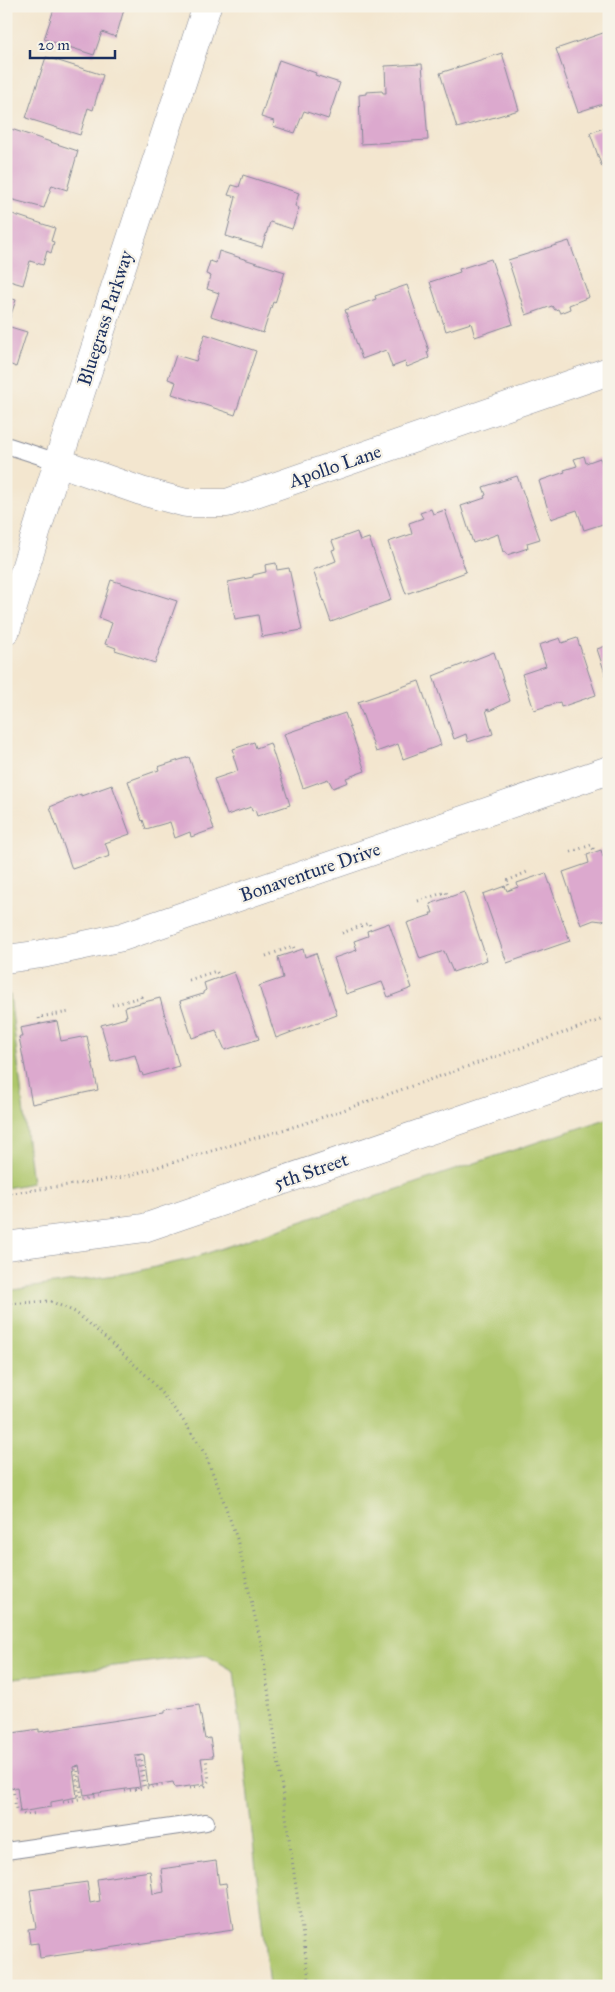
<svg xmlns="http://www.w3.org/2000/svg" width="615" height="1992" font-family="'IM FELL Great Primer',serif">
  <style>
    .green { fill: #adc66b; stroke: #647a64 }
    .building { fill: #dca9ce }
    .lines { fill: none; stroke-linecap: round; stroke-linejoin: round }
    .lane-casing { stroke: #878a96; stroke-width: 18 }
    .street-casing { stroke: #878a96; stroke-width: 29 }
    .secondary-casing { stroke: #878a96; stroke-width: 29 }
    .path { stroke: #878a96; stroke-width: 3; stroke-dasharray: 1 4; stroke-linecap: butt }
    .lane { stroke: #fff; stroke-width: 16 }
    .street { stroke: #fff; stroke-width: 28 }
    .secondary { stroke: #fff; stroke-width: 28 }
    .labels { text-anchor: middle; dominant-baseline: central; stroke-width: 4.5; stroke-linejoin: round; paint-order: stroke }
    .street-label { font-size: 19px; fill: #1b2f5e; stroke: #f7f3e8 }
  </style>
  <rect width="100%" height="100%" fill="#f7f3e8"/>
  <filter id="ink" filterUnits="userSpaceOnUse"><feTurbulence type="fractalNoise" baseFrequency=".02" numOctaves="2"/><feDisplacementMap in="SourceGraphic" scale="10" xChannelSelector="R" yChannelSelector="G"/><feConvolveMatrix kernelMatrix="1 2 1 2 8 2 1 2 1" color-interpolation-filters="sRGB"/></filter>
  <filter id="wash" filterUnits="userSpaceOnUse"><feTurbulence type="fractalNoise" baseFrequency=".0096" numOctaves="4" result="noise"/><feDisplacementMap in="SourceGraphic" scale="20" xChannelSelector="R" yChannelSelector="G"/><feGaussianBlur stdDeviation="1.12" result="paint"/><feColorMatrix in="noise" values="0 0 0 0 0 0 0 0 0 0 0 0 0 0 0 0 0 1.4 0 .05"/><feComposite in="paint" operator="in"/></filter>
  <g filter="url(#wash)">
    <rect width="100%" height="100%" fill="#f3e6cf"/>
    <!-- green -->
    <g class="green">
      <polygon points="6,994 10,995 32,1183 6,1188"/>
      <polygon points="609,1118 609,1986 269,1986 234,1671 206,1655 6,1679 6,1291 129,1273 190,1259"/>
    </g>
    <g id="blocks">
      <!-- building -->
      <g class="building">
        <polygon points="53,6 125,6 116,37 102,32 94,55 44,39 54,9"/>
        <polygon points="609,31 609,102 578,112 556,49"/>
        <polygon points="502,53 519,110 457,128 440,73"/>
        <polygon points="46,57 103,75 93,110 88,108 80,135 26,118"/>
        <polygon points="279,60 316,73 315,75 340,83 328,119 304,111 295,133 273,126 274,121 261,117"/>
        <polygon points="422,64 428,140 361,144 359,95 366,94 366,92 382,91 383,93 386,93 385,66"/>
        <polygon points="609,126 609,167 607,165 602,167 590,133"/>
        <polygon points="11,129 78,151 67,190 52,185 44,208 6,198 6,144"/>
        <polygon points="243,175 299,193 295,206 299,208 292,229 270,222 262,247 226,236 236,197 228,195 232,185 239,187"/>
        <polygon points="6,212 55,228 51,241 54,242 51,253 47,251 43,265 30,261 23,285 6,280"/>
        <polygon points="569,241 589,297 569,305 570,309 560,313 558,309 555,310 552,306 526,315 508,260"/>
        <polygon points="219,251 285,272 275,303 273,302 263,333 211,316 219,293 207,289 211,276 206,274 210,261 216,263"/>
        <polygon points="491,259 513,324 475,337 471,323 446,331 430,282 460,272 459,269"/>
        <polygon points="407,285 429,351 427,352 429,358 407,367 405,362 392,367 386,350 362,359 345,310 376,299 375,296"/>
        <polygon points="6,297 16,300 7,326 27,332 16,367 9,364 7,371"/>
        <polygon points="205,334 256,351 235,415 172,394 176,382 168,379 176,355 196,361"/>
        <polygon points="584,456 586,463 600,458 609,484 609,522 584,530 577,510 551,519 539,481 565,472 564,470 577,466 574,459"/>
        <polygon points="517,476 540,539 527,543 528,548 507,555 505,551 503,552 498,534 473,543 461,506 485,498 484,496 486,495 483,487"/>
        <polygon points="431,509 433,514 445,510 466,572 406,594 388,542 412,534 409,523 423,518 420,513"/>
        <polygon points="357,532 360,541 369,538 391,600 331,622 313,570 336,561 332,550 335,549 332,541"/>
        <polygon points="276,563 277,570 289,568 302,630 262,637 258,615 235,619 228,582 253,577 253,575 266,572 265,565"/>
        <polygon points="111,580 177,601 155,663 115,650 116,648 105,644 112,623 99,618"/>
        <polygon points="560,638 562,643 577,638 596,695 561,707 560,702 534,710 522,674 546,666 539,645"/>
        <polygon points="609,645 609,682 608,682 597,649"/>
        <polygon points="494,652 510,701 489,711 489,709 486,710 493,734 468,742 466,734 454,739 433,676"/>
        <polygon points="419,681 441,745 403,759 398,744 376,752 358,702"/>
        <polygon points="345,713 365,771 346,778 348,782 333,788 328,779 303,788 284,734"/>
        <polygon points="254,742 256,748 270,743 290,805 257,816 255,810 252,811 251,807 227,815 214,779 238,771 233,755 235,755 233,749"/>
        <polygon points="189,757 214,829 191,837 190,832 175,838 170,822 146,829 143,820 142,821 128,781 159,770 158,767"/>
        <polygon points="112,785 130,834 105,843 110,856 72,869 50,807 81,794 81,796"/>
        <polygon points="601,850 603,857 609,855 609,918 602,921 594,920 581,925 563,872 589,863 587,855"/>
        <polygon points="546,873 570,941 507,963 483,894 505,886 507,891 518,887 517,883"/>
        <polygon points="464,892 487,960 453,972 444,951 420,959 407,923 431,915 430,913 433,913 430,904"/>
        <polygon points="389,923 412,988 388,997 382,982 346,994 334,958 357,950 354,941 368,936 367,931"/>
        <polygon points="303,949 305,957 316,953 337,1015 276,1038 259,986 283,978 278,957"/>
        <polygon points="234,972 259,1039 225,1050 216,1030 192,1038 180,1001 203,994 203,992 206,990 204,983"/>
        <polygon points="160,998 179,1066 143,1076 142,1072 140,1073 135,1055 111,1061 101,1025 126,1018 125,1016 127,1016 125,1007"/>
        <polygon points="57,1021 61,1041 87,1036 98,1090 32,1104 19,1037 22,1037 20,1028"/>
        <polygon points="199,1705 205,1739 210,1738 213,1757 201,1758 205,1784 175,1788 173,1782 148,1786 144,1755 135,1756 140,1787 84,1795 79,1765 73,1767 77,1797 51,1802 51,1807 20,1812 17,1787 6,1789 6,1767 9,1767 6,1734 39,1729 39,1732 165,1713 165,1710"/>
        <polygon points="216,1861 219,1884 226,1883 233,1930 40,1958 38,1943 30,1944 28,1929 36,1928 30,1890 87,1882 90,1903 100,1901 97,1879 150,1871 153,1894 164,1892 161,1869"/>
      </g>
    </g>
  </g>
  <g filter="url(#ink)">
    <use href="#blocks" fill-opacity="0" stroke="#878a96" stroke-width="1"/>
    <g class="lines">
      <!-- lane casing -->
      <g class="lane-casing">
        <g id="lane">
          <polyline points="6,445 58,462"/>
          <polyline points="6,1851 206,1822"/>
        </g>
      </g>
      <!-- street casing -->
      <g class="street-casing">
        <g id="street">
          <polyline points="58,462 141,491 186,503 227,503 609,371"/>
          <polyline points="6,630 58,462 207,6"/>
          <polyline points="6,959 42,954 122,937 609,770"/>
        </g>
      </g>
      <!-- secondary casing -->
      <g class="secondary-casing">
        <polyline id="secondary" points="6,1246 144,1228 609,1069"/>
      </g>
      <!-- path -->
      <g class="path">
        <polyline points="571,852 591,845 595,852"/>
        <polyline points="510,890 507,881 527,872"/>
        <polyline points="418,901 446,892 448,898"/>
        <polyline points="342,933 369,923 371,929"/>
        <polyline points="266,956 293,946 295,951"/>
        <polyline points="189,980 216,971 220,977"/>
        <polyline points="112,1005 141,997 142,1002"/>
        <polyline points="40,1024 39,1017 70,1012"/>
        <polyline points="6,1194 124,1177 306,1123 609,1017"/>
        <polyline points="6,1304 50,1301 75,1312 91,1325 148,1377 181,1417 205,1454 220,1491 237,1539 262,1647 310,1986"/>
        <polyline points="141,1755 145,1788 163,1785"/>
        <polyline points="77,1766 82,1798 100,1795"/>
        <polyline points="13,1788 16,1809 25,1815 37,1813"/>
        <polyline points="190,1788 205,1786 209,1780 206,1758"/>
        <polyline points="125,1791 143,1788 138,1756"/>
        <polyline points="63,1802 79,1799 75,1766"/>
      </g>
      <!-- lane -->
      <use href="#lane" class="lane"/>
      <!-- street -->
      <use href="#street" class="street"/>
      <!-- secondary -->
      <use href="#secondary" class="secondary"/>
    </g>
  </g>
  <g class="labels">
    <!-- street labels -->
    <g class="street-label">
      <text transform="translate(105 318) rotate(-72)">Bluegrass Parkway</text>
      <text transform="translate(335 466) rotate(-19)">Apollo Lane</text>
      <text transform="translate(310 872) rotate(-19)">Bonaventure Drive</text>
      <text transform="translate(311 1171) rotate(-19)">5th Street</text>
    </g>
  </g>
  <!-- margin -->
  <rect width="615" height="1992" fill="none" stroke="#f7f3e8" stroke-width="25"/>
  <!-- scale -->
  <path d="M30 50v8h85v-8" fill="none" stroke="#1b2f5e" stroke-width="2.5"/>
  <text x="38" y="50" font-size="15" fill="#1b2f5e" stroke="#f7f3e8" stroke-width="4" paint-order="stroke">20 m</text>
</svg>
